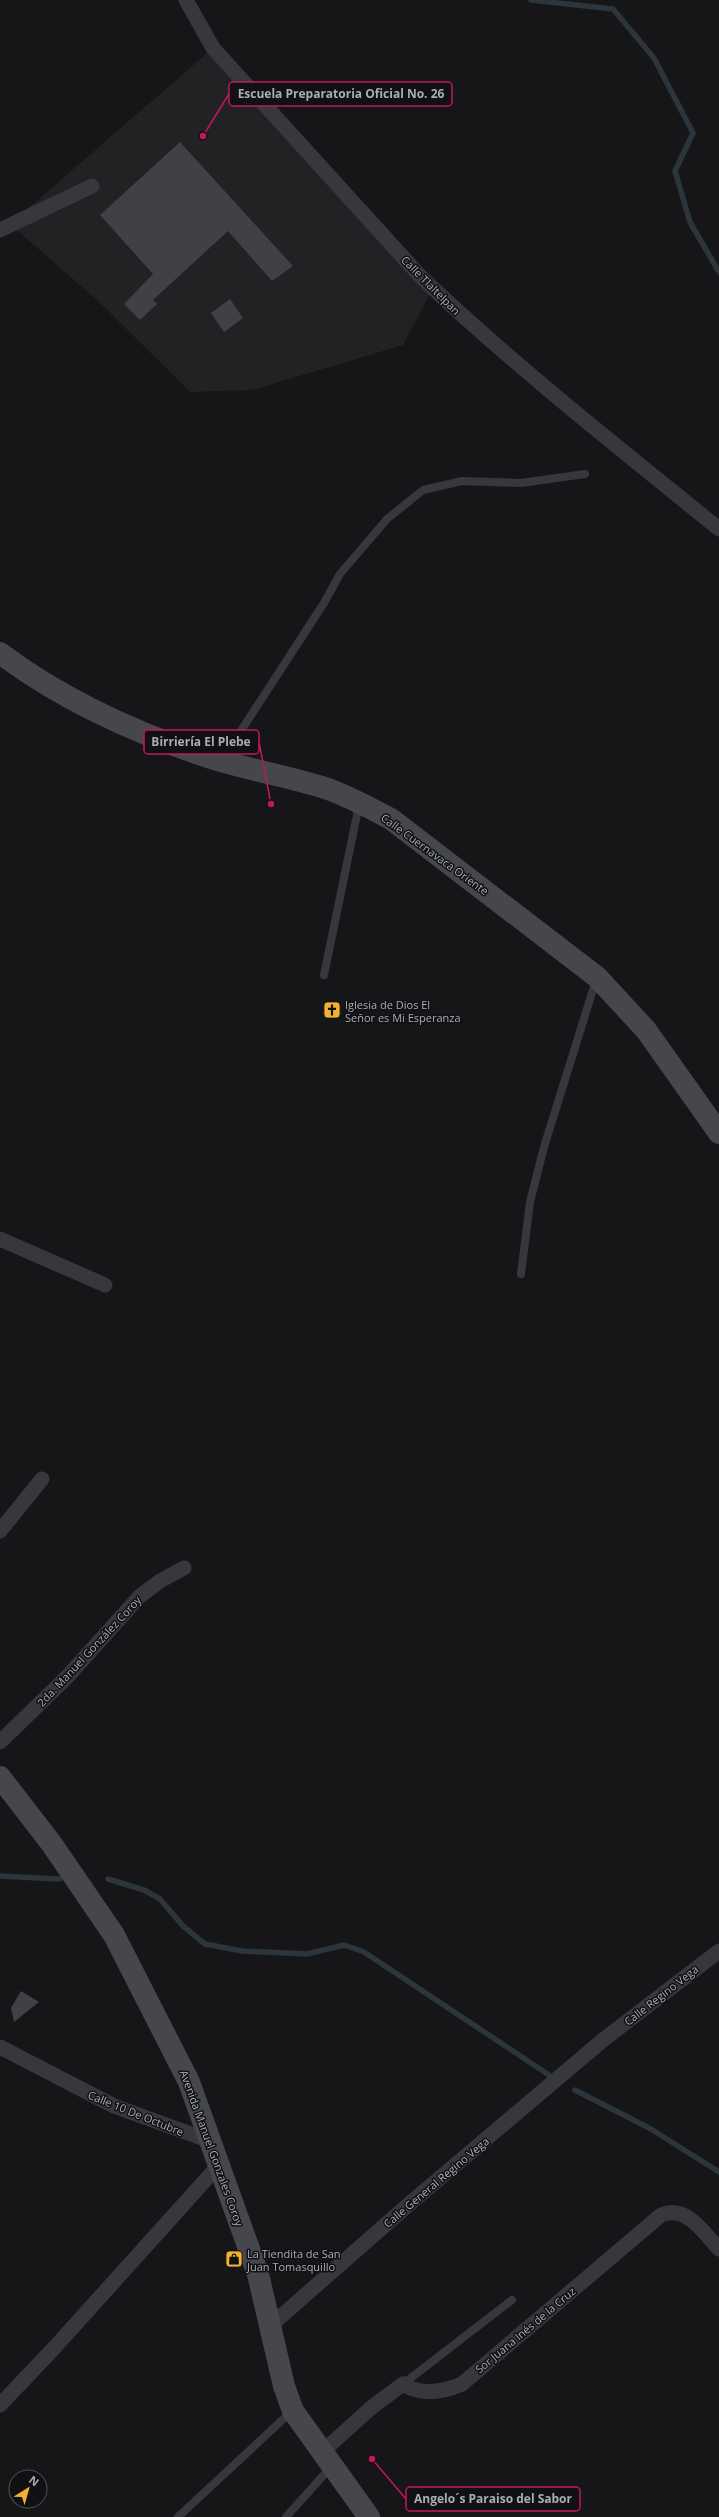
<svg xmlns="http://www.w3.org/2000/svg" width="719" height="2517" font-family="'Open Sans',sans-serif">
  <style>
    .built { fill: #222225 }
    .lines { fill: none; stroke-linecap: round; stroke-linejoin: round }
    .stream { stroke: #2c353c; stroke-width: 5.5 }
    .building { fill: #404145 }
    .service { stroke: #37383d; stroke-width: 8 }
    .minor { stroke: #37383d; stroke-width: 15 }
    .secondary { stroke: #45474d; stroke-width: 22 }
    .labels { text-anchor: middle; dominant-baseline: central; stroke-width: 3; stroke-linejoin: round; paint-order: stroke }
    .street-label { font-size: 11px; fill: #a8adb8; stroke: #111113 }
    .poi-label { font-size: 11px; fill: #a8adb8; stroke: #111113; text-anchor: start }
    .leader { fill: none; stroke: #c2185b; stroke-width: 1.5 }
    .callout-dot { fill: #c2185b; stroke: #111113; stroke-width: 1.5 }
    .callout { fill: #111113; stroke: #c2185b; stroke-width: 1.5 }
    .callout-label { font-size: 12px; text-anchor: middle; font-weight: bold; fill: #a8adb8 }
  </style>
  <rect width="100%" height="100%" fill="#161618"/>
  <!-- built -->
  <polygon class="built" points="213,48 433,288 403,345 252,390 190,392 96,299 10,224"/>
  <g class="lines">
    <!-- stream -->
    <g class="stream">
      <polyline points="531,0 613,9 654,58 693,133 675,171 690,222 719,272"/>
      <polyline points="0,1876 59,1879"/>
      <polyline points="108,1879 144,1890 160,1899 183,1926 205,1944 242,1951 307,1954 344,1945 364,1952 549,2075"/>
      <polyline points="575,2090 651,2129 719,2172"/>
    </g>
  </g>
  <!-- building -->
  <g class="building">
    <polygon points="180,142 293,266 272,281 228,231 153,300 157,304 140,320 124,304 153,274 100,215"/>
    <polygon points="230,299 243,318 224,332 211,313"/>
    <polygon points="21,1991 39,2002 14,2022 11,2008"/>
  </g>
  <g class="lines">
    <!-- service -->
    <g class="service">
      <polyline points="222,760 324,603 340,574 387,519 423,490 462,481 521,483 585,474"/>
      <polyline points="324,975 359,805"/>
      <polyline points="521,1274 530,1202 544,1147 596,980"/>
      <polyline points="403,2384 512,2300"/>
      <polyline points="178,2517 292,2411"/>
      <polyline points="286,2517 331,2467"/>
    </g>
    <!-- minor -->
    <g class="minor">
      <path d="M186,0L213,48L421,277C516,367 618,447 719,529"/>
      <polyline points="0,230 92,186"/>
      <polyline points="0,1239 105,1285"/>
      <polyline points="0,1531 42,1479"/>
      <polyline points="0,1742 67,1677 140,1596 160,1581 184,1568"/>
      <polyline points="0,2047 114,2106 210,2141"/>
      <polyline points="270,2326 408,2205 603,2040 719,1951"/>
      <polyline points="0,2405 55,2347 219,2165"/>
      <path d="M321,2453L372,2407L403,2384C421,2396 443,2392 462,2384L661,2215C686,2204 704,2233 719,2249"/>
    </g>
    <!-- secondary -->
    <g class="secondary">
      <path d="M0,653C60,698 129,730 199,754C241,769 286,775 328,789C350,797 370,808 391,819L597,977L646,1030L719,1133"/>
      <polyline points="0,1777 51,1843 114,1935 189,2082 258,2274 284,2386 293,2411 369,2517"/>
    </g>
  </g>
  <!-- icons -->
  <defs>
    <g id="church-square" transform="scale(0.9)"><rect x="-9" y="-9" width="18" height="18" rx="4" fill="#f2b134" stroke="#111113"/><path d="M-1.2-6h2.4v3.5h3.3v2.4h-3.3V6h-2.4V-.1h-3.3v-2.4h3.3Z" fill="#111"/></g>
    <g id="shop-square" transform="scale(0.9)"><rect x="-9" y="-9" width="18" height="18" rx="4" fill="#f2b134" stroke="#111113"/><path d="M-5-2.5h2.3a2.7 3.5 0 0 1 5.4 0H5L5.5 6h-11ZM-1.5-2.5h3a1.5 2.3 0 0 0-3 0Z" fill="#111"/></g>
  </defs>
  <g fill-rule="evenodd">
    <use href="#church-square" x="332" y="1010"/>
    <use href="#shop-square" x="234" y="2259"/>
  </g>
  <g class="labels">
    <!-- street labels -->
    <g class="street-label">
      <text transform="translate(431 285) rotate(45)">Calle Tlaltelpan</text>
      <text transform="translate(435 854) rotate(36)">Calle Cuernavaca Oriente</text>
      <text transform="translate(89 1651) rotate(-47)">2da. Manuel González Coroy</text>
      <text transform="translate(661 1995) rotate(-38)">Calle Regino Vega</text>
      <text transform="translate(136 2113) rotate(22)">Calle 10 De Octubre</text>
      <text transform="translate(212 2148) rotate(70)">Avenida Manuel Gonzales Coroy</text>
      <text transform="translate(436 2182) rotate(-40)">Calle General Regino Vega</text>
      <text transform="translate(525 2330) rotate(-40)">Sor Juana Inés de la Cruz</text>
    </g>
    <!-- poi labels -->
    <g class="poi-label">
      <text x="345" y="1004">Iglesia de Dios El<tspan x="345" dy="13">Señor es Mi Esperanza</tspan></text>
      <text x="247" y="2253">La Tiendita de San<tspan x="247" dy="13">Juan Tomasquillo</tspan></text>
    </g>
  </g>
  <!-- callouts -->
  <path class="leader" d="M203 136L229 94M271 804L259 742M372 2459L406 2499"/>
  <g class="callout-dot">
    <circle cx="203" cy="136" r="4"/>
    <circle cx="271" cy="804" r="4"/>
    <circle cx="372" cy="2459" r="4"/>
  </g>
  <g class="callout">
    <rect x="229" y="82" width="223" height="24" rx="4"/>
    <rect x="144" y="730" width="115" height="24" rx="4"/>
    <rect x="406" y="2487" width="174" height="24" rx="4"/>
  </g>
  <g class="callout-label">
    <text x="341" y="98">Escuela Preparatoria Oficial No. 26</text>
    <text x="201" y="746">Birriería El Plebe</text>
    <text x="493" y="2503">Angelo´s Paraiso del Sabor</text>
  </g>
  <!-- north arrow -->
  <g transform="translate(28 2489) rotate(37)"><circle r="19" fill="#111113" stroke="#4d4f55"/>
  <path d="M0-3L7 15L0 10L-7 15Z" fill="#f2b134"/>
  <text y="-6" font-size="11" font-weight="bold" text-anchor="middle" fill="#a8adb8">N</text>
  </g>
</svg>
